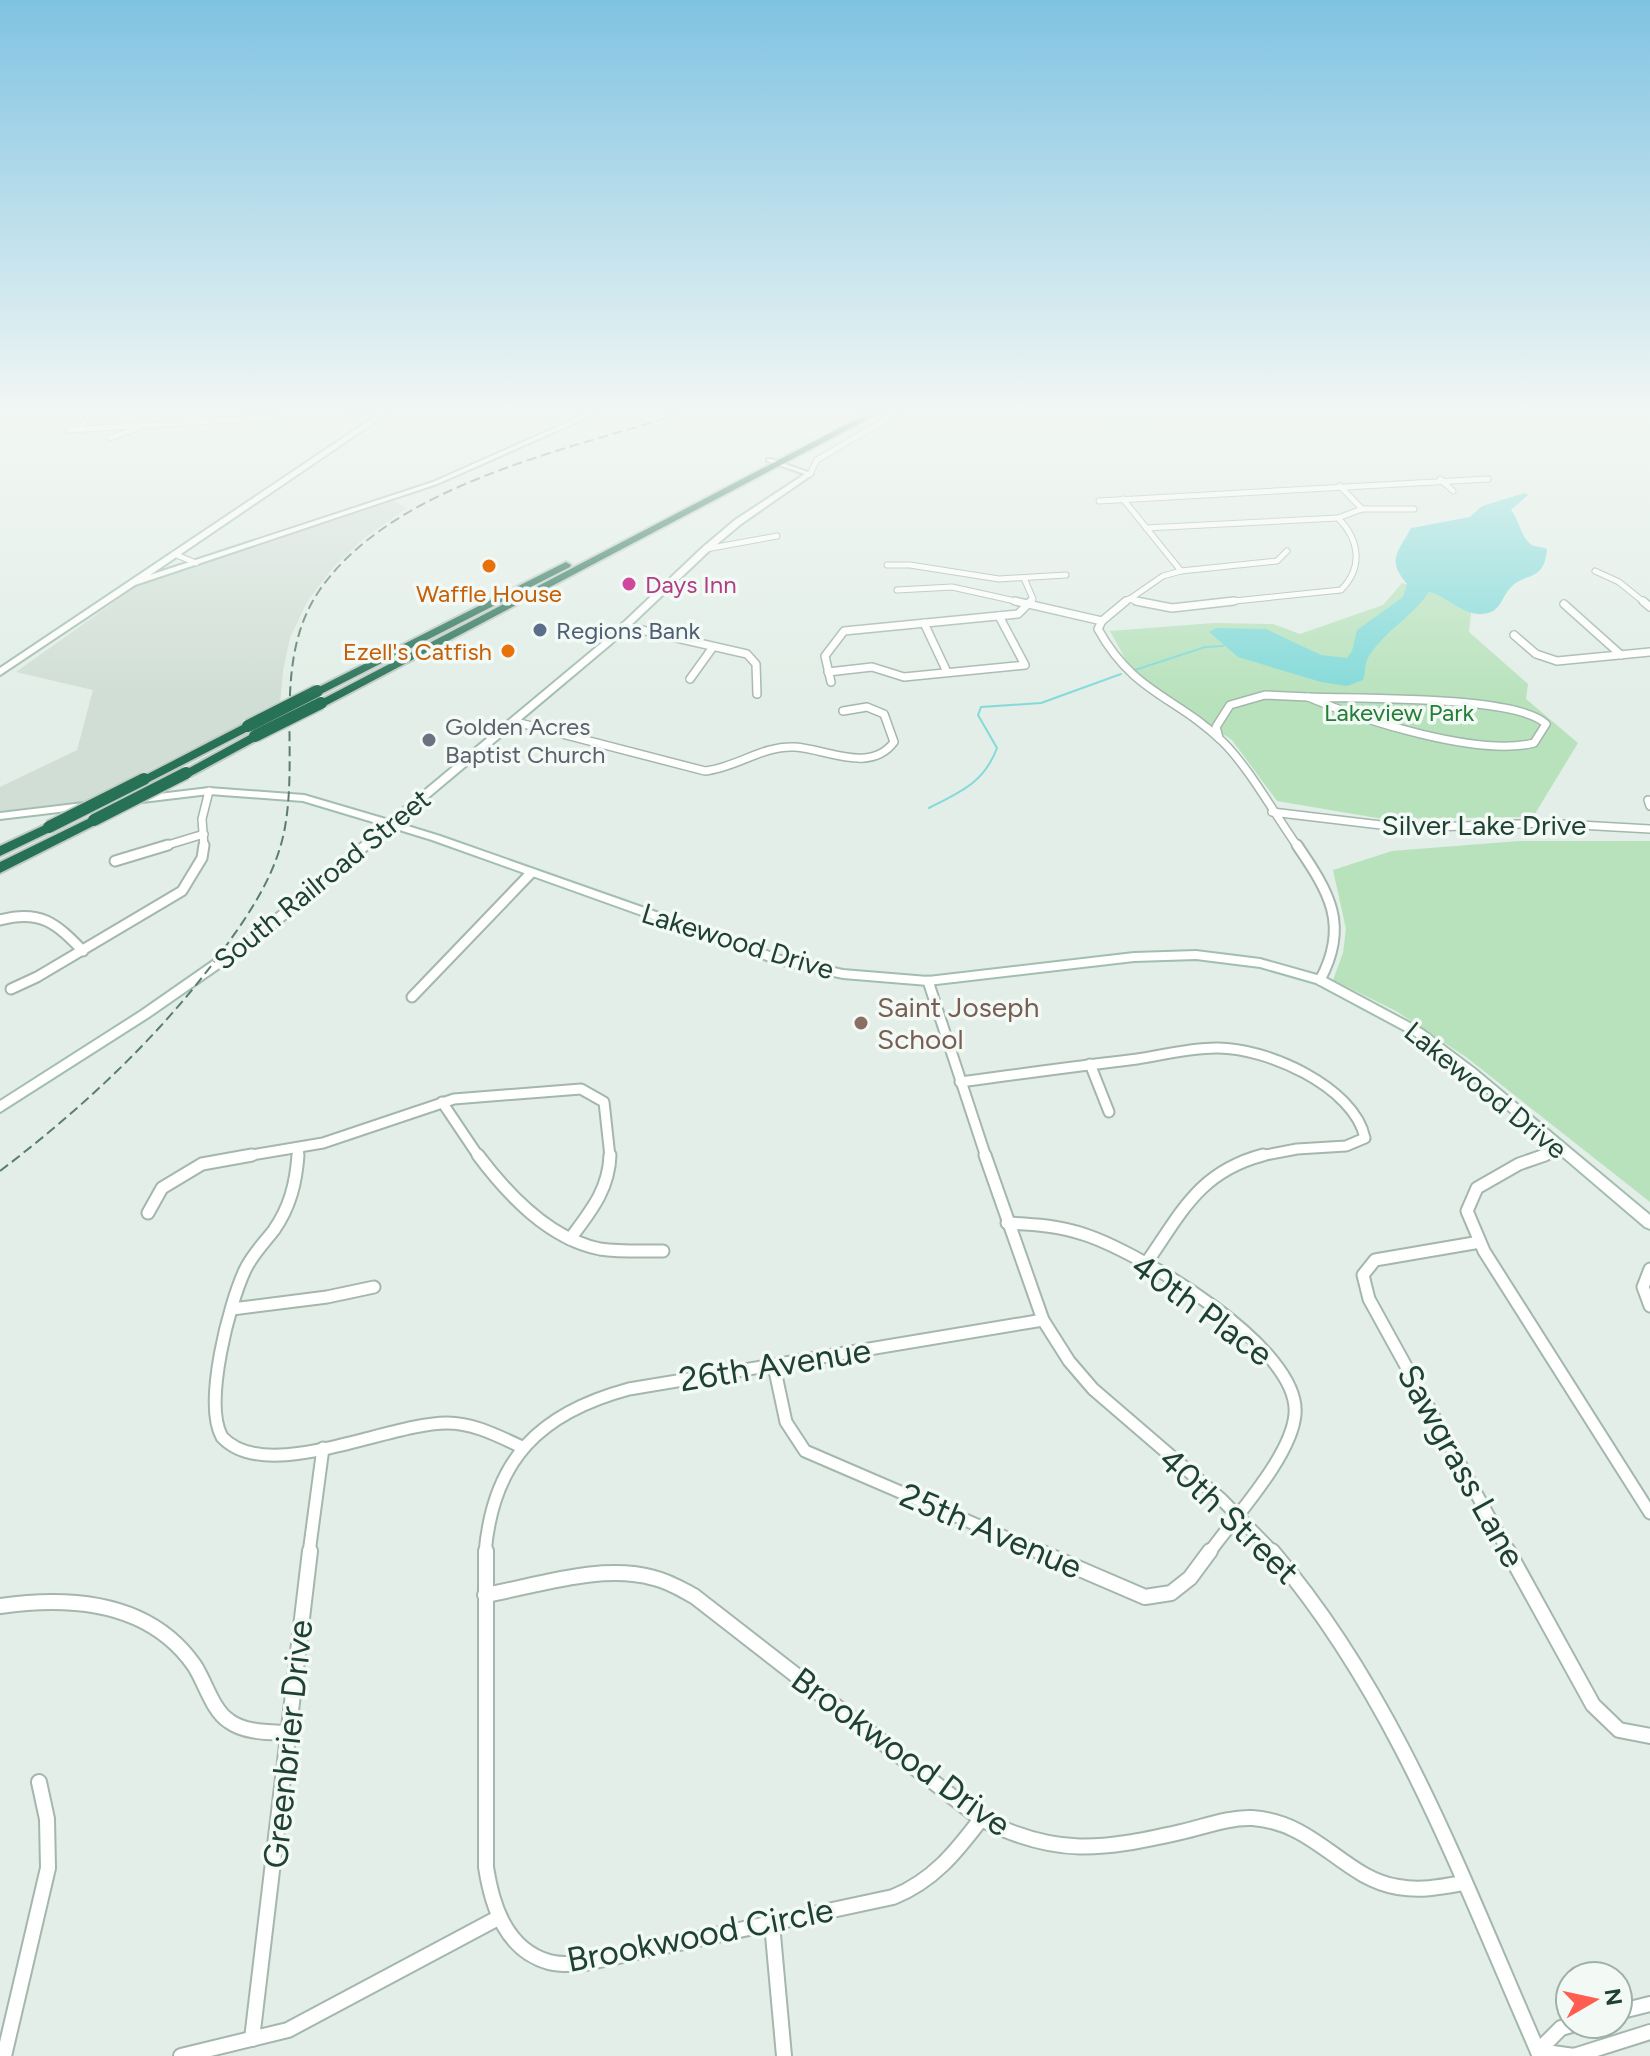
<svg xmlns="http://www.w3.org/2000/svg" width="1650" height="2056" font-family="Figtree,sans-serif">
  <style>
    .built { fill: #d0ded5 }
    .green { fill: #b8e2bc }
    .water { fill: #83dad9 }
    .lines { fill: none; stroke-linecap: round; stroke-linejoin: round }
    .stream { stroke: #83dad9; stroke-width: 2 }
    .street-far4-casing { stroke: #a4b7ad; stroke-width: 7 }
    .street-far3-casing { stroke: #a4b7ad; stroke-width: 10 }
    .street-far2-casing { stroke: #a4b7ad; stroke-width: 13 }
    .street-far1-casing { stroke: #a4b7ad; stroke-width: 15 }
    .street-casing { stroke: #a4b7ad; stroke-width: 18 }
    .secondary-casing { stroke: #a2beaf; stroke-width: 4 }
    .highway-casing { stroke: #c0cac6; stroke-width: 4 }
    .street-far4 { stroke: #fff; stroke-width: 5 }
    .street-far3 { stroke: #fff; stroke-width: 7 }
    .street-far2 { stroke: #fff; stroke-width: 9 }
    .street-far1 { stroke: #fff; stroke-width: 11 }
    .street { stroke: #fff; stroke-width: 14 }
    .secondary { fill: #fff; fill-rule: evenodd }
    .highway { fill: #277156; fill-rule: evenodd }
    .rail { stroke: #5a7d6e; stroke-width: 2; stroke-dasharray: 10 5; stroke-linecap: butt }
    .highway-bridge-casing { stroke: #c0cac6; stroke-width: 15; stroke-linecap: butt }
    .highway-bridge { stroke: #277156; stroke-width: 12 }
    .food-dot { fill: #e8710a; stroke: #f3faf5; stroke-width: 3 }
    .hotel-dot { fill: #d1479c; stroke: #f3faf5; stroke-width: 3 }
    .service-dot { fill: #5c6f8a; stroke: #f3faf5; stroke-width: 3 }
    .worship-dot { fill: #6b7280; stroke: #f3faf5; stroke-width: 3 }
    .education-dot { fill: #8d6e63; stroke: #f3faf5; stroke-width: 3 }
    .labels { text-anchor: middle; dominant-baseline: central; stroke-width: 7; stroke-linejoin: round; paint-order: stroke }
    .far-hotel-label { font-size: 24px; fill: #b23c85; stroke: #f3faf5; text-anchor: start }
    .far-food-label { font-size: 24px; fill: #c56008; stroke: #f3faf5 }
    .far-service-label { font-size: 24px; fill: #4e5e75; stroke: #f3faf5; text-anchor: start }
    .far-park-label { font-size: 24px; fill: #247e38; stroke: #f3faf5 }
    .far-worship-label { font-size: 24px; fill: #5b616d; stroke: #f3faf5; text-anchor: start }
    .street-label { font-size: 28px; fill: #1f4133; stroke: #f3faf5 }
    .education-label { font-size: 28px; fill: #785e54; stroke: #f3faf5; text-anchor: start }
    .near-street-label { font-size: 34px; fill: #1f4133; stroke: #f3faf5 }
  </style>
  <rect width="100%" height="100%" fill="#e2eee7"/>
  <!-- built -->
  <polygon class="built" points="394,501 407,508 363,539 332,569 307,602 290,638 283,671 280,704 89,801 0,811 0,787 77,750 93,690 16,672 138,585"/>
  <!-- green -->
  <g class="green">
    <path d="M1078,411H1170C1152,424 1134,423 1113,422L1111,415Z"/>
    <polygon points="1402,583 1438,594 1471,613 1469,632 1528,684 1526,699 1578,743 1533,817 1383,819 1277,801 1232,740 1180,706 1129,666 1110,631 1214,623 1273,624 1300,634 1383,605"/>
    <polygon points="1519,841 1650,841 1650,1202 1466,1057 1396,1011 1333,980 1343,953 1346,929 1333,870 1392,851"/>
  </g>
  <!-- water -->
  <path class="water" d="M1525,493L1528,495L1511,510C1519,519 1522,542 1534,546C1538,547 1543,547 1547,549C1544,582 1527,572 1511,587C1500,599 1501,614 1480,614C1461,614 1447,596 1429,592C1413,616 1385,631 1369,656C1364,664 1366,672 1363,680L1347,686L1321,682L1238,657L1209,632L1216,628L1266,629L1321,655L1347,658L1352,651L1357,630L1403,597L1407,584C1386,559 1398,553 1411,528L1470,517L1482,506Z"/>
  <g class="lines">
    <!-- stream -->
    <g class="stream">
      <polyline points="1132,671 1205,647 1223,646"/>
      <path d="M929,808C960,792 984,783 997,748L978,715L981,707L1041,703L1121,674"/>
    </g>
    <!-- street-far4 casing -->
    <g class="street-far4-casing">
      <g id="street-far4">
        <polyline points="80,429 89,415"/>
        <polyline points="69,430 374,411"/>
        <polyline points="110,438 136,429"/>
        <polyline points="810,474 817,460 900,411"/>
        <polyline points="1440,479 1453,491"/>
        <polyline points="1340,486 1362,509"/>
        <polyline points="1123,499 1181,571"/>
        <polyline points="1099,501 1488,479"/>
        <polyline points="1146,528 1338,518"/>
        <polyline points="706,549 777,536"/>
        <polyline points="174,554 196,563"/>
        <polyline points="887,565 910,565 999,579 1066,575"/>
        <polyline points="1595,571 1619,582 1645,603"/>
        <polyline points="1024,578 1033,599 1030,603"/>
        <polyline points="897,590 952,587 1024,603"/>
        <polyline points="1129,599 1143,603"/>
        <polyline points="1124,603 1163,576 1181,571 1277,561 1287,551"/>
        <path d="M1215,603L1341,590C1364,567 1359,539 1338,518L1362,509H1414"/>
      </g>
    </g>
    <!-- street-far3 casing -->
    <g class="street-far3-casing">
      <g id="street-far3">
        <polyline points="1015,601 1102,621"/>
        <path d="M1126,601L1102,621L1098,629C1134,694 1176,696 1223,742C1250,769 1275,815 1298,847"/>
        <polyline points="1136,601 1172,608 1234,601"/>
        <polyline points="1643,601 1650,607"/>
        <polyline points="1564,604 1621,655"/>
        <polyline points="924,623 947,672"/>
        <polyline points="624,626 747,654 756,664 757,694"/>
        <polyline points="1514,635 1536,654 1557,661 1650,652"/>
        <polyline points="828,672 872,667 904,677 1025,665 999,616"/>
        <polyline points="690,679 713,647"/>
        <polyline points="831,682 825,656 844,631 1018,614 1031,601"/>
        <path d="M1308,697C1355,699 1517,695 1546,724L1534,743C1478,757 1362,720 1308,697Z"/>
        <path d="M516,722L705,771C736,768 763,745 795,747C827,749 870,774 894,742L884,714L867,707L843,711"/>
        <polyline points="1219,738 1216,727 1230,705 1265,695 1308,697"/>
        <polyline points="1648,800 1650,806"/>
        <polyline points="1272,812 1406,828 1544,823 1650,829"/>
        <polyline points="161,847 204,834"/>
        <polyline points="204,847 202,819 209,791"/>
      </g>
    </g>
    <!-- street-far2 casing -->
    <g class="street-far2-casing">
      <g id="street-far2">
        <path d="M1297,845C1329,892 1350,925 1320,980"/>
        <polyline points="115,861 168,845"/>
        <path d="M0,920C40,909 56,923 83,951"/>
        <polyline points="928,981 986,1157"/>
        <polyline points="11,989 37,977 182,891 202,858 204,845"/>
        <polyline points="412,997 531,873"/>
        <polyline points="1090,1064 1109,1112"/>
        <path d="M960,1082C1019,1074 1078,1066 1137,1059C1162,1055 1190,1048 1216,1048C1265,1047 1354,1086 1365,1138L1346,1146L1297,1149L1255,1157"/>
        <polyline points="442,1102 479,1157"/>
        <polyline points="240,1157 323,1143 454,1099 581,1089 604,1102 610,1157"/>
        <polyline points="298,1157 299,1148"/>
        <polyline points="1539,1157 1562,1150"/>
      </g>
    </g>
    <!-- street-far1 casing -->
    <g class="street-far1-casing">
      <g id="street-far1">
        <path d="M298,1155C296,1183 290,1207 274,1230C264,1243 252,1255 245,1270C229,1304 203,1404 222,1437C266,1485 388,1423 447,1423C474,1423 498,1436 522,1447"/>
        <path d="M478,1155C508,1195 549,1239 600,1249C621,1252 642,1251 663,1251"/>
        <polyline points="985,1155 1043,1320 1069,1361 1093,1389 1222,1500 1274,1553"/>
        <polyline points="1545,1155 1519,1164 1477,1188 1467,1211 1484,1251 1650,1513"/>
        <polyline points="148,1213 162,1188 202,1164 252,1155"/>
        <path d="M1007,1223C1034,1224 1060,1226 1086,1235C1142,1254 1301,1348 1295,1414C1292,1456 1234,1518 1209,1553"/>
        <path d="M570,1239C590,1212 609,1190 610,1155"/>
        <polyline points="1480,1242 1375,1260 1363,1275 1369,1299 1509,1553"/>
        <path d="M1147,1262C1182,1212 1199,1172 1263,1155"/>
        <polyline points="1650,1269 1643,1287 1650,1306"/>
        <polyline points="232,1309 327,1297 374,1287"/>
        <polyline points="774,1366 786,1422 805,1451 1042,1553"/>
        <polyline points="309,1553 323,1448"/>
        <path d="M485,1553C493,1459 540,1413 629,1389L1043,1320"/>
      </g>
    </g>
    <!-- street casing -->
    <g class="street-casing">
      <g id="street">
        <path d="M486,1551V1867C492,1906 506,1950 549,1962C559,1965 571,1964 581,1964L893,1897C933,1881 956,1852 981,1819"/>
        <polyline points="1038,1551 1145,1597 1171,1593 1190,1578 1210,1551"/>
        <path d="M1272,1551C1398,1698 1463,1882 1540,2056"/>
        <polyline points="1508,1551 1593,1705 1619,1730 1650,1736"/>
        <path d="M485,1595C537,1586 601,1563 654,1578C668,1581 681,1589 694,1596L981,1819C1057,1857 1101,1850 1181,1832C1204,1827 1228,1817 1252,1818C1316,1822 1343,1878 1398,1887C1421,1891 1441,1887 1464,1883"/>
        <path d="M0,1606C70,1596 149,1601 194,1665C205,1681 212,1710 229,1721C245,1733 269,1732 288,1733"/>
        <polyline points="772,1924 784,2056"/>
        <polyline points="1618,2012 1650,2004"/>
        <polyline points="252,2039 310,1551"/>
        <polyline points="1538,2051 1574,2056 1650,2032"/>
        <polyline points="1538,2051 1561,2028 1575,2024"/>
        <polyline points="4,2056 48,1868 47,1819 39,1782"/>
        <polyline points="181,2056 288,2030 498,1918"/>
      </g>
    </g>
    <!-- secondary casing -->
    <g class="secondary-casing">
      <g id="secondary">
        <polygon points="383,411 391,411 150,575 433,482 593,411 602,411 437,484 135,585 0,675 0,668"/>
        <polygon points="767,459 771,459 813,474 741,524 709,551 611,644 398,823 440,836 784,957 843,970 928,977 1134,953 1196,951 1260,959 1324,977 1423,1030 1475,1069 1650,1215 1650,1229 1645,1227 1467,1075 1415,1036 1316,983 1260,967 1196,959 1134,961 928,985 843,978 778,964 432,840 393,828 264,937 149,1017 0,1112 0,1101 141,1011 256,931 383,825 303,801 209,794 0,819 0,813 209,788 304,795 389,820 605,640 703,547 735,520 805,474 767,461"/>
      </g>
    </g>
    <!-- highway casing -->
    <g class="highway-casing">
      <g id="highway">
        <polygon points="872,411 883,411 325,706 317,706 315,703"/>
        <polygon points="566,562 571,565 570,567 321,694 317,695 311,691"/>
        <polygon points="248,722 252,723 252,729 149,782 139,782 138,779"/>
        <polygon points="255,732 261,736 259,739 191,776 181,776 180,773"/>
        <polygon points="94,816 101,820 99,823 0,873 0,862"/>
        <polygon points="49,823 54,824 54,830 0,856 0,846"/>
      </g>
    </g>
    <!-- street-far4 -->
    <use href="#street-far4" class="street-far4"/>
    <!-- street-far3 -->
    <use href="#street-far3" class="street-far3"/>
    <!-- street-far2 -->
    <use href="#street-far2" class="street-far2"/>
    <!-- street-far1 -->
    <use href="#street-far1" class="street-far1"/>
    <!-- street -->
    <use href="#street" class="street"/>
    <!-- secondary -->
    <use href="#secondary" class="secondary"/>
    <!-- highway -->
    <use href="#highway" class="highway"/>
    <!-- rail -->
    <path class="rail" d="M0,1171C84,1107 160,1036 223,950C250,913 277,873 285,827C299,748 272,661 319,591C393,483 572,449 689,411"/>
    <!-- highway-bridge casing -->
    <g class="highway-bridge-casing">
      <g id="highway-bridge">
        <polyline points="248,726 317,691"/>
        <polyline points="255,736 321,703"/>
        <polyline points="94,820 186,773"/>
        <polyline points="49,827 144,779"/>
      </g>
    </g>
    <!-- highway-bridge -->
    <use href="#highway-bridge" class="highway-bridge"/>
  </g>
  <!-- sky -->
  <linearGradient id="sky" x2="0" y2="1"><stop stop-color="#7fc3e2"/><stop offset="0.59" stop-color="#f2f7f4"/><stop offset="1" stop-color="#f2f7f4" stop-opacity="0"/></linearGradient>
  <rect width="1650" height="699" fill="url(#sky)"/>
  <!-- markers -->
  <g class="food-dot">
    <circle cx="489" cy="566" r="8"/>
    <circle cx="508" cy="651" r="8"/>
  </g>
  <circle class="hotel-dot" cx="629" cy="584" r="8"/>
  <circle class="service-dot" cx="540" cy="630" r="8"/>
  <circle class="worship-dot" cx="429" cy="740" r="8"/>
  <circle class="education-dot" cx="861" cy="1023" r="8"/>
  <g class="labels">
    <!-- far-hotel labels -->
    <g class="far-hotel-label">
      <text x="645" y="584">Days Inn</text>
    </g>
    <!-- far-food labels -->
    <g class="far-food-label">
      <text x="489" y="593">Waffle House</text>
      <text x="492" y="651" text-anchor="end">Ezell's Catfish</text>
    </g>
    <!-- far-service labels -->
    <g class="far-service-label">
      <text x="556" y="630">Regions Bank</text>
    </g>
    <!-- far-park labels -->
    <g class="far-park-label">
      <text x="1399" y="712">Lakeview Park</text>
    </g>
    <!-- far-worship labels -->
    <g class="far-worship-label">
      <text x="445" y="726">Golden Acres<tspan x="445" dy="28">Baptist Church</tspan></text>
    </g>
    <!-- street labels -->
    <g class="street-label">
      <text x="1484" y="825">Silver Lake Drive</text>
      <text transform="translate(322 879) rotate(-39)">South Railroad Street</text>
      <text transform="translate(738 941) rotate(17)">Lakewood Drive</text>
      <text transform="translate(1486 1090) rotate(39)">Lakewood Drive</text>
    </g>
    <!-- education labels -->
    <g class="education-label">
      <text x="877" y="1007">Saint Joseph<tspan x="877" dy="32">School</tspan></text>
    </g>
    <!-- near-street labels -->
    <g class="near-street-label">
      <text transform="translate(1202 1310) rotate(36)">40th Place</text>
      <text transform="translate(775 1365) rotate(-9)">26th Avenue</text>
      <text transform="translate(1461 1466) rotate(61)">Sawgrass Lane</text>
      <text transform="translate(1229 1516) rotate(44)">40th Street</text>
      <text transform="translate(991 1531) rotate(23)">25th Avenue</text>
      <text transform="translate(288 1744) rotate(-84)">Greenbrier Drive</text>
      <text transform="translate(901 1752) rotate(36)">Brookwood Drive</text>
      <text transform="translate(700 1935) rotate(-11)">Brookwood Circle</text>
    </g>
  </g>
  <!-- north arrow -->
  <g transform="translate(1594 2000) rotate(81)"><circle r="38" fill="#f3faf5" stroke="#9eb0a7" stroke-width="2"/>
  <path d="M0-6L14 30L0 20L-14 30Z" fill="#ff5d4f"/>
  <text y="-12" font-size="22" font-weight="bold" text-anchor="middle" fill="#1f4133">N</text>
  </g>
</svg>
